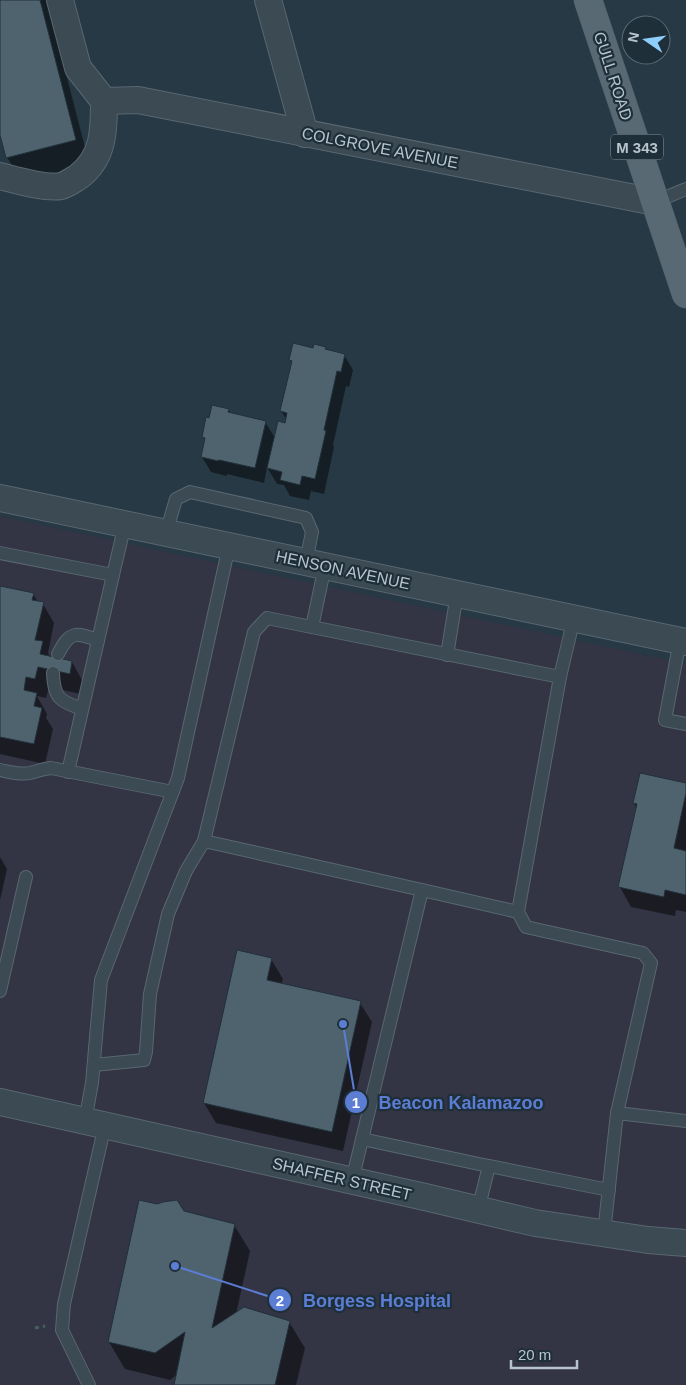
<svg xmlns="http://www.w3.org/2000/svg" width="686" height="1385" font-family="Helvetica,sans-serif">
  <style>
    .medical { fill: #333444 }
    .shadow { fill: #0007 }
    .building { fill: #4f636f; stroke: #21313b }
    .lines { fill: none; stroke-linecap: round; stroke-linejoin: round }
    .service-casing { stroke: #596771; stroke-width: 14 }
    .minor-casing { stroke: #596771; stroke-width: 28 }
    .primary-casing { stroke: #475660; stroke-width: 29 }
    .path { stroke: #47615e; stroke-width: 3; stroke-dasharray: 4 4; stroke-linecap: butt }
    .service { stroke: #3b4a53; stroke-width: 12 }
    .minor { stroke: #3b4a53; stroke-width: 26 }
    .primary { stroke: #596973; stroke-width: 28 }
    .labels { text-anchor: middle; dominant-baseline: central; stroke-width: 4.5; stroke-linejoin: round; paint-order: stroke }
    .shield { fill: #1f2f39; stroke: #8a97a1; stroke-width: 1 }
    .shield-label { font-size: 15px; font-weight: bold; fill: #b8c4cd }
    .street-label { font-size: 16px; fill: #b8c4cd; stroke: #1f2f39 }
    .leader { fill: none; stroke: #5b7dd4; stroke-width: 2 }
    .callout-dot { fill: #5b7dd4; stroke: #1f2f39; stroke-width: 2 }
    .mark-label { font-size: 15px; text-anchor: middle; font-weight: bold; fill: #fff }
    .callout-label { font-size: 18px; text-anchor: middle; font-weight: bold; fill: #5b7dd4; stroke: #1f2f39; stroke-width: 4.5; stroke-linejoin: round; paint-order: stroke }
  </style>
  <rect width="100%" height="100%" fill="#263944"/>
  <!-- medical -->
  <polygon class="medical" points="0,516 686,664 686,1385 0,1385"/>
  <!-- shadow -->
  <g class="shadow">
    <polygon points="0,0 47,0 90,167 23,184 7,157 0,130"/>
    <polygon points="325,348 326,351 344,355 353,370 349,387 346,386 333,445 334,447 324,494 311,491 309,500 290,496 284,485 277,484 267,467 264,483 227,474 227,476 211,472 202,457 206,442 203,437 228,410 231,414 265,422 275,438 286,424 287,420 281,411 292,363 290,360 314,349"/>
    <polygon points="0,591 33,594 38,602 43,604 54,623 48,653 51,658 72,662 83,682 81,694 49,687 46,698 37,696 47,714 46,718 53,729 45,764 0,754"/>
    <polygon points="686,784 686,912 676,910 675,916 631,907 620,887 637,809 634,803"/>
    <polygon points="0,857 7,869 0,900"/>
    <polygon points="271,959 283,979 281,985 360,1003 372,1022 343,1151 216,1123 204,1103"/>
    <polygon points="183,1212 234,1225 250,1251 236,1314 289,1322 305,1348 296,1385 175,1385 178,1374 170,1380 125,1369 109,1342"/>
  </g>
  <!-- building -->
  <g class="building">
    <polygon points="0,0 40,0 76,140 6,158 0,135"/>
    <polygon points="293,343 313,348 314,344 326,347 325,349 345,354 341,372 337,371 324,430 326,431 315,479 302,476 300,485 280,480 282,472 267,468 278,421 285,423 287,413 280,411 292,361 289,360"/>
    <polygon points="212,405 229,409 228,412 266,421 255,468 219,460 218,461 201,457 205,438 202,437 206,417 209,418"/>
    <polygon points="0,586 34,593 32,600 44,602 35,640 43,641 40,654 72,661 70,674 38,667 35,679 26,677 24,690 37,693 34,706 42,708 34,744 0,737"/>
    <polygon points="640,773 686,783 686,793 674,848 686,851 686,895 665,890 664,897 618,887 637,804 633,803"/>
    <polygon points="237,950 272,958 267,980 361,1001 332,1132 203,1103"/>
    <polygon points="139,1200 157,1204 163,1202 177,1200 184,1211 235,1224 212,1328 244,1307 290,1321 275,1385 174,1385 185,1332 155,1353 108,1342"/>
  </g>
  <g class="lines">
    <!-- service casing -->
    <g class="service-casing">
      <g id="service">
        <polyline points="655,202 686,189"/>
        <polyline points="166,533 176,499 190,492 306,518 312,532 306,562"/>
        <polyline points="0,553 113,575 125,524"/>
        <polyline points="312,627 325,566"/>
        <polyline points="680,640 665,720 686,724"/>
        <path d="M58,654C70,631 75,632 98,640"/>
        <polyline points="447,655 457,594"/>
        <path d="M53,673C54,699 60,701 82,709"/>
        <polyline points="560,677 574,618"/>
        <path d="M0,770C10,772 20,775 30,773C38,771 42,769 51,768L173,792"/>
        <polyline points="68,772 113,575"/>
        <polyline points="422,890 518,912"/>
        <polyline points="0,991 26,877"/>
        <polyline points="94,1065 144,1060 146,1052 150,994 168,914 186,871 204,841"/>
        <polyline points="85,1121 92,1083 101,980 178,778 229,546"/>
        <polyline points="362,1139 479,1164 609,1190"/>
        <polyline points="352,1181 422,890 204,841 254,632 267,618 560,677 518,912 526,927 643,953 651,963 617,1113 686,1121"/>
        <polyline points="478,1210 489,1166"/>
        <polyline points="604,1233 617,1113"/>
        <polyline points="89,1385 62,1330 64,1304 105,1125"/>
      </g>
    </g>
    <!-- minor casing -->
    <g class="minor-casing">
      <g id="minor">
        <polyline points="60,0 78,68 104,101"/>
        <polyline points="268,0 305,134"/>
        <polyline points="104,101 138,100 655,202"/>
        <path d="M0,176C16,180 46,189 61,186C66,185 73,180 78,177C104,158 104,130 104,101"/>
        <polyline points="0,498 686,642"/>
        <polyline points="0,1102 425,1197 535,1223 648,1240 686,1243"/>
      </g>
    </g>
    <!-- primary casing -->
    <g class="primary-casing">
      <polyline id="primary" points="588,0 686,294"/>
    </g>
    <!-- path -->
    <polyline class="path" points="35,1328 45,1326"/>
    <!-- service -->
    <use href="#service" class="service"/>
    <!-- minor -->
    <use href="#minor" class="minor"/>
    <!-- primary -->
    <use href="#primary" class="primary"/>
  </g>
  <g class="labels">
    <!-- shield labels -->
    <rect class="shield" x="611" y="134.5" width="52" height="25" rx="4"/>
    <g class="shield-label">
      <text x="637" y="147">M 343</text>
    </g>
    <!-- street labels -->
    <g class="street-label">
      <text transform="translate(613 76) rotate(72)">GULL ROAD</text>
      <text transform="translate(380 148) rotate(11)">COLGROVE AVENUE</text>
      <text transform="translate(343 570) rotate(12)">HENSON AVENUE</text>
      <text transform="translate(342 1179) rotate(13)">SHAFFER STREET</text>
    </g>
  </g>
  <!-- callouts -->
  <path class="leader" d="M343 1024L356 1102M175 1266L280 1300"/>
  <g class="callout-dot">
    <circle cx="343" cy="1024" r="5"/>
    <circle cx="175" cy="1266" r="5"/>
    <circle cx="356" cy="1102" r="12"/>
    <circle cx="280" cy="1300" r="12"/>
  </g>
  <g class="mark-label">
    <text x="356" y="1108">1</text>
    <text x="280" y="1306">2</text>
  </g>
  <g class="callout-label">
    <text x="461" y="1109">Beacon Kalamazoo</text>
    <text x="377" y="1307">Borgess Hospital</text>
  </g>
  <!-- north arrow -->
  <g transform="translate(646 40) rotate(283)"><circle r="24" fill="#1f2f39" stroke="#5c6b74"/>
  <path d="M0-4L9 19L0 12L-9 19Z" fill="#8ecefc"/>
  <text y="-8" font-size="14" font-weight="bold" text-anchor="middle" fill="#b8c4cd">N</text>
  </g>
  <!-- scale -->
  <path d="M511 1360v8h66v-8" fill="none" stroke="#b8c4cd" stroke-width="2.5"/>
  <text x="518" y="1360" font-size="15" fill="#b8c4cd" stroke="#1f2f39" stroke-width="4" paint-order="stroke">20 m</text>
</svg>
